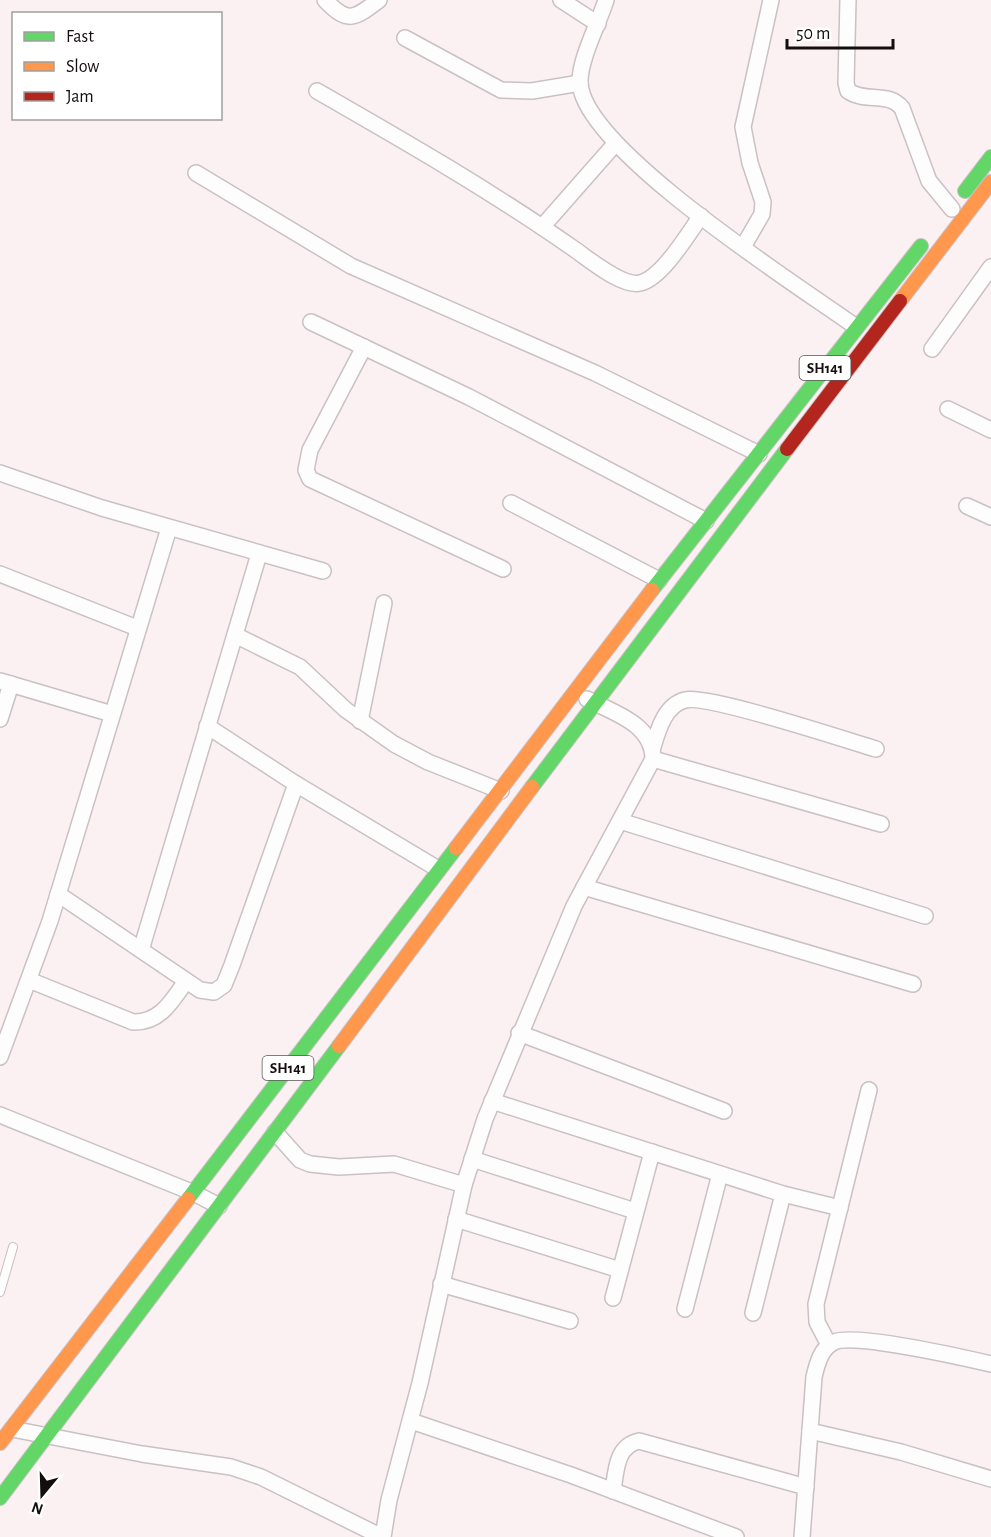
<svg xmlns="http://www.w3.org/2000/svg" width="991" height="1537" font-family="'Alegreya Sans',sans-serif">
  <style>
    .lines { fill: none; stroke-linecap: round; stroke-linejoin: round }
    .lane-casing { stroke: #c9c1c3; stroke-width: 10 }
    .street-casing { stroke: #c9c1c3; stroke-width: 18 }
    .fast-casing { stroke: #c9c1c3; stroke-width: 16 }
    .slow-casing { stroke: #c9c1c3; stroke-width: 16 }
    .jam-casing { stroke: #c9c1c3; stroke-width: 16 }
    .lane { stroke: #fefdfd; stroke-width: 8 }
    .street { stroke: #fefdfd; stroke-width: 15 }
    .fast { stroke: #63d668; stroke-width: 14 }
    .slow { stroke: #ff974d; stroke-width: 14 }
    .jam { stroke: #b3261e; stroke-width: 14 }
    .labels { text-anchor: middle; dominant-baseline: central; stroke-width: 4.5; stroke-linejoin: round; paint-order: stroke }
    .shield { fill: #fff; stroke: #5a5656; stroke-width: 1.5 }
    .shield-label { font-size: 15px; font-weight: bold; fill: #130d0e }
  </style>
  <rect width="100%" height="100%" fill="#fbf1f3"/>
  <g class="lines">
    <!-- lane casing -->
    <g class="lane-casing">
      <polyline id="lane" points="0,1292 13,1247"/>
    </g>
    <!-- street casing -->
    <g class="street-casing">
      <g id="street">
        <path d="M325,0C348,24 354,19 379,0"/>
        <polyline points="561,0 598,24"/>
        <path d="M606,0C599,23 579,60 580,83C584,150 799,286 856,327"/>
        <path d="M848,0L846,83L848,91C866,103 888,91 902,108L929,181L952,209"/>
        <polyline points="405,38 501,90 532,91 580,83"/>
        <path d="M317,91C406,142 493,192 577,251C591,261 623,287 640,283C662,278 688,234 701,216"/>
        <polyline points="196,173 351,266 595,373 759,454"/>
        <polyline points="542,227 615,144"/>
        <polyline points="743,247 762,214 763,202 750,163 743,127 771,0"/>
        <polyline points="311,322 469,397 706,521"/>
        <polyline points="364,347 310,450 306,470 310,479 503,569"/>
        <polyline points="932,349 991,267"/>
        <polyline points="948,409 991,430"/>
        <polyline points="0,473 102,508 323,571"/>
        <polyline points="511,503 659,580"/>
        <polyline points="967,506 991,517"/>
        <polyline points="0,574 137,628"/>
        <polyline points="235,635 300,667 346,710 394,744 428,762 501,791"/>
        <polyline points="0,681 112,714"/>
        <polyline points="0,719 11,684"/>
        <polyline points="360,721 384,603"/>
        <polyline points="207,726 296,784 438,869"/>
        <path d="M653,747C658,730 665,705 685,700C707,694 846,740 876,749"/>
        <polyline points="653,759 881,824"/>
        <polyline points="620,821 925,916"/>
        <polyline points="584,887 913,984"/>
        <polyline points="58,894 200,990 214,992 224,985 232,965 296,784"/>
        <polyline points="141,950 259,554"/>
        <path d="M29,980L133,1022C160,1023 172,1001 186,981"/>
        <polyline points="519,1033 724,1111"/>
        <polyline points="0,1057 50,921 169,528"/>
        <polyline points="492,1101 783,1194 840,1208"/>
        <polyline points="0,1115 194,1193 219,1206"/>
        <polyline points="275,1132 300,1160 310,1164 339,1167 394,1164 464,1185"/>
        <polyline points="472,1159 635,1211"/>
        <polyline points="456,1219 620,1270"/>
        <polyline points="441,1284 570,1321"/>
        <polyline points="613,1298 652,1152"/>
        <polyline points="685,1309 720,1174"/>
        <polyline points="753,1313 783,1194"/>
        <polyline points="829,1345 817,1322 816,1304 869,1090"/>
        <polyline points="411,1421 571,1475 736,1537"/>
        <polyline points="12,1429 142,1454 231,1467 261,1477 382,1537"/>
        <polyline points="810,1431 901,1452 991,1479"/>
        <path d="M613,1491C616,1471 616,1446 639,1441L806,1487"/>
        <path d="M383,1537L389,1500L420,1383L464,1185L485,1119L574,906L653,759C653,724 614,713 587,699"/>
        <path d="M802,1537L814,1377C817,1364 821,1348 834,1342C855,1333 965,1358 991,1364"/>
      </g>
    </g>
    <!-- fast casing -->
    <g class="fast-casing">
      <g id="fast">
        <polyline points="965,191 991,157"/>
        <polyline points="652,590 921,246"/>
        <polyline points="532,787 787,449"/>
        <polyline points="188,1199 456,848"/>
        <polyline points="0,1498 339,1046"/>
      </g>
    </g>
    <!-- slow casing -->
    <g class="slow-casing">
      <g id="slow">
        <polyline points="900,301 991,182"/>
        <polyline points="456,848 652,590"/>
        <polyline points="339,1046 532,787"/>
        <polyline points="0,1443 188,1199"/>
      </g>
    </g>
    <!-- jam casing -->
    <g class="jam-casing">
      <polyline id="jam" points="787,449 900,301"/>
    </g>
    <!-- lane -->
    <use href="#lane" class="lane"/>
    <!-- street -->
    <use href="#street" class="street"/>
    <!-- fast -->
    <use href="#fast" class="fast"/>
    <!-- slow -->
    <use href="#slow" class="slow"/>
    <!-- jam -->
    <use href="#jam" class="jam"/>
  </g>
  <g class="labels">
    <!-- shield labels -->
    <g class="shield">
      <rect x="799.5" y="356" width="51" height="24" rx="4.5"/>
      <rect x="262.5" y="1056" width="51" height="24" rx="4.5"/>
    </g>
    <g class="shield-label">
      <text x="825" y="368">SH141</text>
      <text x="288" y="1068">SH141</text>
    </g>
  </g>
  <!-- legend -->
  <rect x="12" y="12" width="210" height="108" fill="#ffffff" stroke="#a19e9f" stroke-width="1.5"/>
  <rect x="24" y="32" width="30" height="9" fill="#63d668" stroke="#a19e9f" stroke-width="1.5"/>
  <text x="66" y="42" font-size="18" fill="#130d0e">Fast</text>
  <rect x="24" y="62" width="30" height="9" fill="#ff974d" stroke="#a19e9f" stroke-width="1.5"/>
  <text x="66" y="72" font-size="18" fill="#130d0e">Slow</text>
  <rect x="24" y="92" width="30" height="9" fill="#b3261e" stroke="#a19e9f" stroke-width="1.5"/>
  <text x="66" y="102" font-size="18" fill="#130d0e">Jam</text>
  <!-- north arrow -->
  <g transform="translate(42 1495) rotate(199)" stroke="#ffffff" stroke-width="4.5" paint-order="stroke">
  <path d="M0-4.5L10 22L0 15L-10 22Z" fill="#130d0e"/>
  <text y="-9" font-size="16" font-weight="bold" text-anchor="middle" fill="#130d0e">N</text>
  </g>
  <!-- scale -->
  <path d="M787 39v9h106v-9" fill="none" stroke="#130d0e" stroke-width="3"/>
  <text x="796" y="39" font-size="18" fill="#130d0e" stroke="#ffffff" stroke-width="4.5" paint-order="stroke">50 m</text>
</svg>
